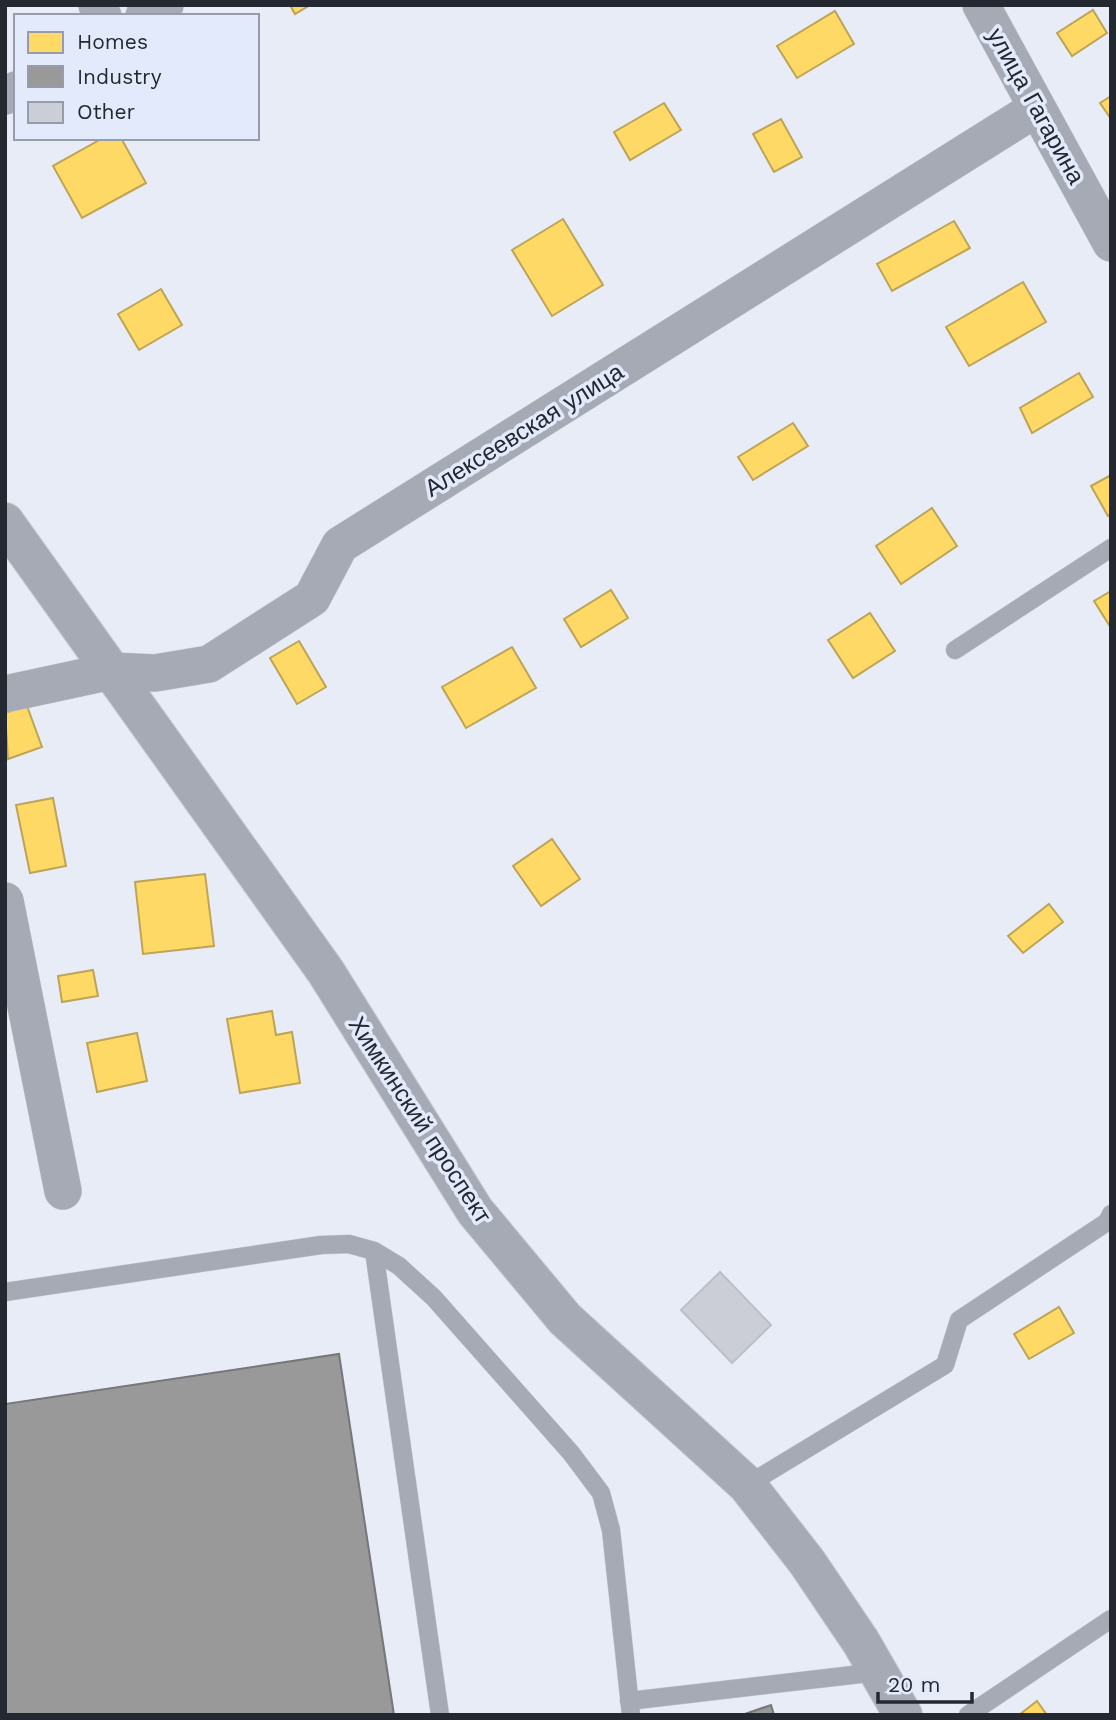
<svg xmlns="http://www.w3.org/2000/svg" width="1116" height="1720" font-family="'Work Sans',sans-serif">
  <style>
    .homes { fill: #ffd966; stroke: #bda456; stroke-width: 2 }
    .industry { fill: #999; stroke: #76777a; stroke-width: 2 }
    .building { fill: #cbced7; stroke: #bbbfc7; stroke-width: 2 }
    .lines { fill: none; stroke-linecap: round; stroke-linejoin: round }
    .service-casing { stroke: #c6cad2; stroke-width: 19 }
    .minor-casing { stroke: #c6cad2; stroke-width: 38 }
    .tertiary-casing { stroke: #c6cad2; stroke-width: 40 }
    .service { stroke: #a6aab4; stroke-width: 18 }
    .minor { stroke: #a6aab4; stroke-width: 37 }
    .tertiary { stroke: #a6aab4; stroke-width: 38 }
    .labels { text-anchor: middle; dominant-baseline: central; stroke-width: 7; stroke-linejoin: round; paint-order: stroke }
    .street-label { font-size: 24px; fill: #242830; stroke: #e2eafc }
  </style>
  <rect width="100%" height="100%" fill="#e8ecf6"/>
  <!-- homes -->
  <g class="homes">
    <polygon points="290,5 310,5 295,14"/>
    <polygon points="1093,10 1107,33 1072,56 1057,33"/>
    <polygon points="835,11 854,44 797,78 777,46"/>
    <polygon points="1111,96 1111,119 1100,103"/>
    <polygon points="664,103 681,130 630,160 614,132"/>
    <polygon points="781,119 802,157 774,172 753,134"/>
    <polygon points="103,138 121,138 146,183 82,218 53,166"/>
    <polygon points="563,219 603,285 552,316 512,250"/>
    <polygon points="954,221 970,248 892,291 877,264"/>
    <polygon points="1023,282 1046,322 969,366 946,327"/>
    <polygon points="161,289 182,325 139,350 118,314"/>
    <polygon points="1079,373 1093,397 1032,433 1020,408"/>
    <polygon points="793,423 808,446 753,480 738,457"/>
    <polygon points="1111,475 1111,514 1108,516 1091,486"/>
    <polygon points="932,508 957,546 901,584 876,546"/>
    <polygon points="611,590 628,618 581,647 564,619"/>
    <polygon points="1111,591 1111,628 1094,601"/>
    <polygon points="870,613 895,651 853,678 828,640"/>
    <polygon points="299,641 326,687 297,704 270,658"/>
    <polygon points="512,647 536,688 466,728 442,687"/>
    <polygon points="27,706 42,747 8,759 5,713"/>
    <polygon points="53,798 66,866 30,873 16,805"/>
    <polygon points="552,839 580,879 541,906 513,866"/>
    <polygon points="205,874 214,946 143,954 135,882"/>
    <polygon points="1049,904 1063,922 1023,953 1008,936"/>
    <polygon points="93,970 98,996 62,1002 58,976"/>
    <polygon points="272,1011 276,1035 292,1032 300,1083 240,1093 227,1019"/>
    <polygon points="137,1033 147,1081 97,1092 87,1043"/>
    <polygon points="1059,1307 1074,1333 1029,1359 1014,1334"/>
    <polygon points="1037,1701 1047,1715 1019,1715"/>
  </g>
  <!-- industry -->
  <g class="industry">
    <polygon points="339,1354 394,1715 5,1715 5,1404"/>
    <polygon points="771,1705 774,1715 742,1715"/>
  </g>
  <!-- building -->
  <polygon class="building" points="720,1272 771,1325 732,1363 681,1310"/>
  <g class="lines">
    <!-- service casing -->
    <g class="service-casing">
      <g id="service">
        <polyline points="955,650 1111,548"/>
        <polyline points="374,1251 440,1715"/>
        <polyline points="5,1292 321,1245 349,1244 374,1251 399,1266 434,1298 571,1453 601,1493 611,1530 631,1715"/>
        <polyline points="747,1485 945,1365 959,1320 1107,1222 1111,1214"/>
        <polyline points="629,1701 878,1672"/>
        <polyline points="968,1715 1111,1619"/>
      </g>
    </g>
    <!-- minor casing -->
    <g class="minor-casing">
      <g id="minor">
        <polyline points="97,5 103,16"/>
        <polyline points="981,5 1111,243"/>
        <polyline points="144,16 165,5"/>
        <polyline points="5,96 16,90"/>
        <polyline points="5,694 112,671 155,673 209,664 312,598 340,545 1037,108"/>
        <polyline points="5,901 63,1191"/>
      </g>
    </g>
    <!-- tertiary casing -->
    <g class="tertiary-casing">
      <polyline id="tertiary" points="5,522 326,972 475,1211 565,1319 747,1485 807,1562 861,1642 903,1715"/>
    </g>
    <!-- service -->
    <use href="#service" class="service"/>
    <!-- minor -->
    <use href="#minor" class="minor"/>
    <!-- tertiary -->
    <use href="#tertiary" class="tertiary"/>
  </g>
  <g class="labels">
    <!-- street labels -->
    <g class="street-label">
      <text transform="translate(1036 106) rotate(61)">улица Гагарина</text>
      <text transform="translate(524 430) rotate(-32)">Алексеевская улица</text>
      <text transform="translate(420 1120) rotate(57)">Химкинский проспект</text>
    </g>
  </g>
  <!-- border -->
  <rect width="1116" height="1720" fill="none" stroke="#242830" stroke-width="14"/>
  <!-- legend -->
  <rect x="14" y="14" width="245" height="126" fill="#e2eafc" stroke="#969caa" stroke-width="2"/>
  <rect x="28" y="32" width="35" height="21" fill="#ffd966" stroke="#969caa" stroke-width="2"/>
  <text x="77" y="49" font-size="21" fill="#242830">Homes</text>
  <rect x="28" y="66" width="35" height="21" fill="#999999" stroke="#969caa" stroke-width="2"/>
  <text x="77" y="84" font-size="21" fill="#242830">Industry</text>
  <rect x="28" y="102" width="35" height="21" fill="#cbced7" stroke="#969caa" stroke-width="2"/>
  <text x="77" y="119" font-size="21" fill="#242830">Other</text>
  <!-- scale -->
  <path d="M878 1692v10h94v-10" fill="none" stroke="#242830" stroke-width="3.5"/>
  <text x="888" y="1692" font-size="21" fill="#242830" stroke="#e2eafc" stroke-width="5" paint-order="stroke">20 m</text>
</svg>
